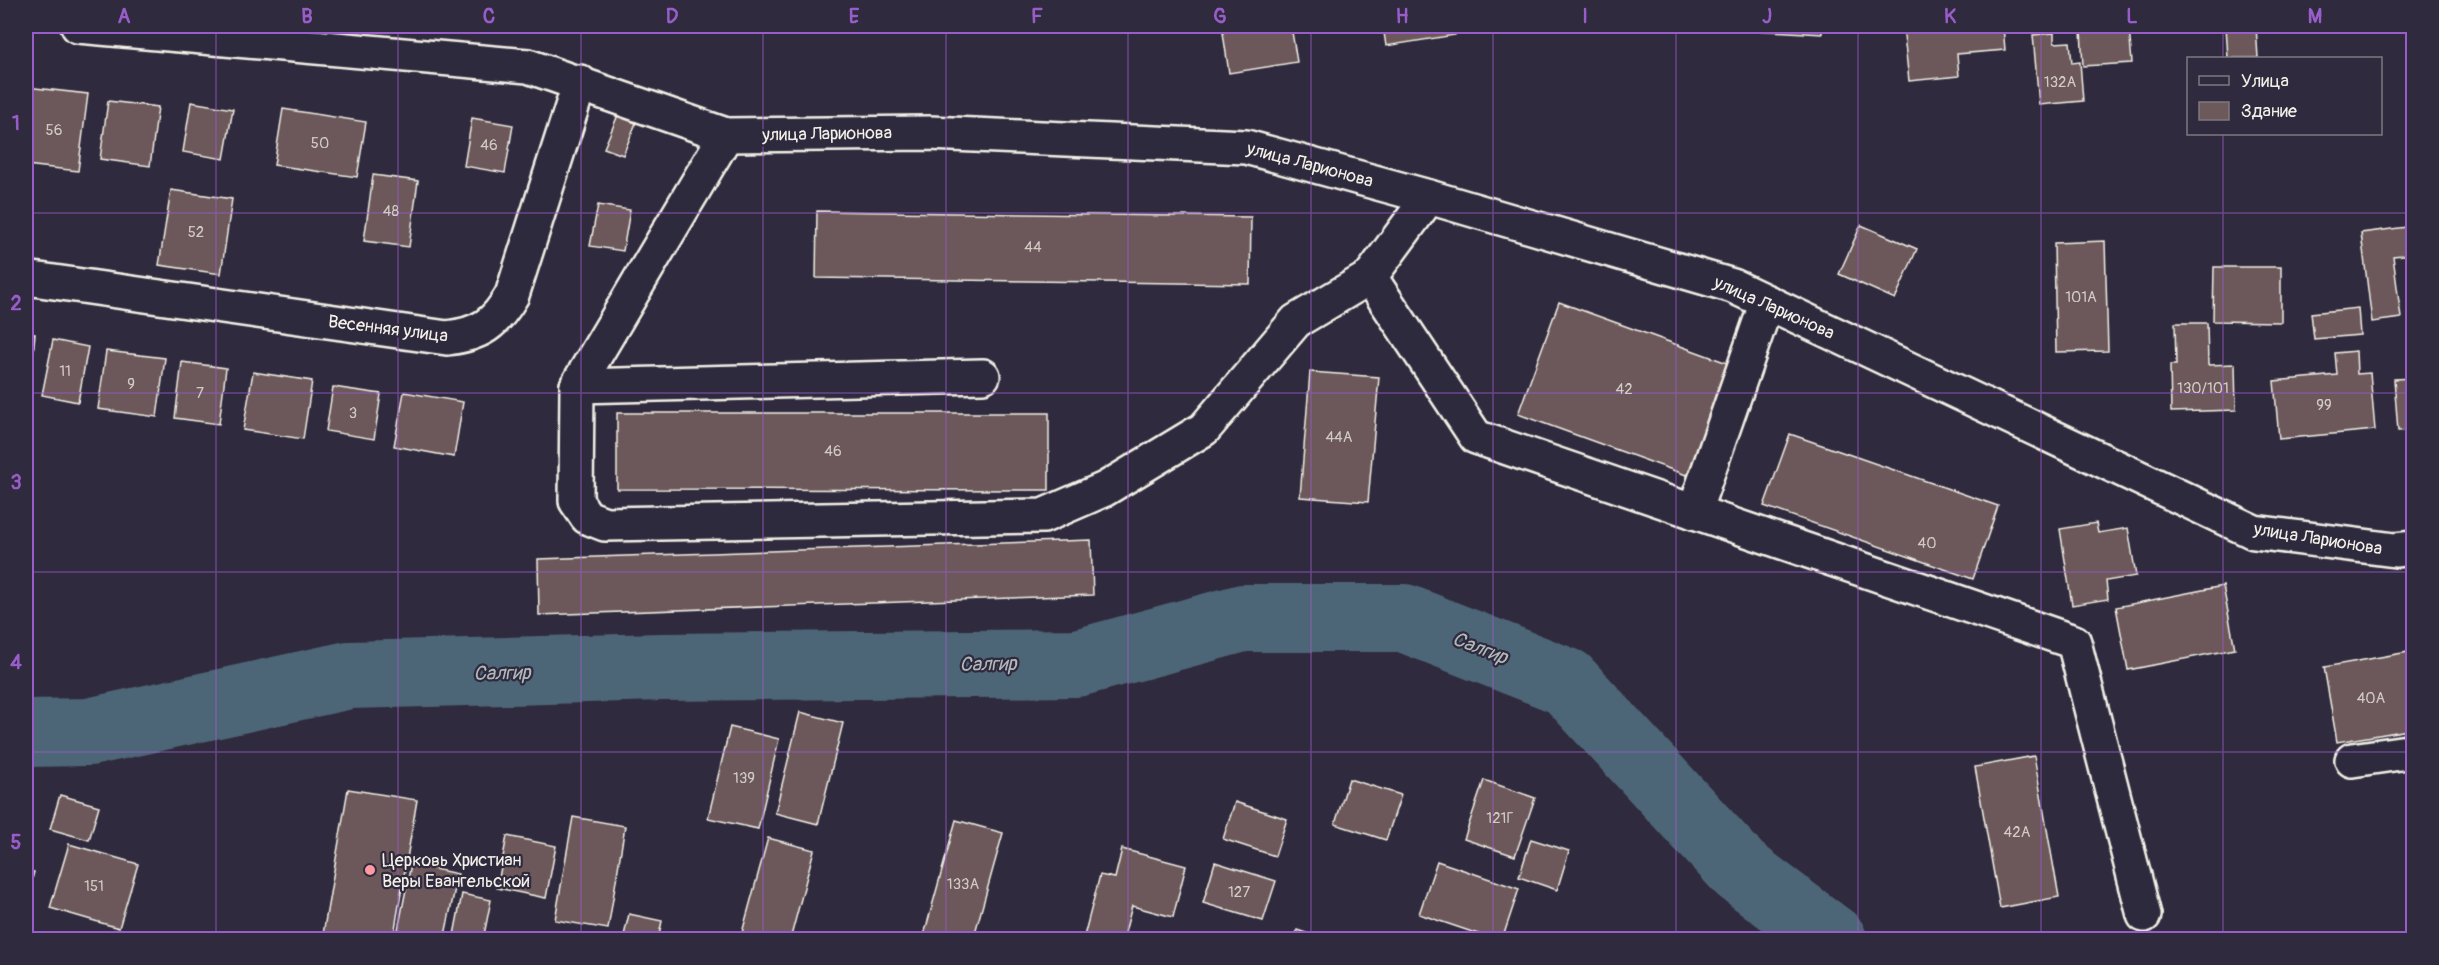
<svg xmlns="http://www.w3.org/2000/svg" width="2439" height="965" font-family="Pangolin,sans-serif">
  <style>
    .lines { fill: none; stroke-linecap: round; stroke-linejoin: round }
    .river { stroke: #4e6677; stroke-width: 68 }
    .building { fill: #6c595a; stroke: #f4f1e8; stroke-width: 1.5 }
    .minor-casing { stroke: #f4f1e8; stroke-width: 38 }
    .minor { stroke: #2f2a3d; stroke-width: 33 }
    .grid { fill: none; stroke: #995dc9; stroke-width: 1.5; stroke-opacity: 0.55 }
    .poi-dot { fill: #ff9aa2; stroke: #2f2a3d; stroke-width: 2 }
    .labels { text-anchor: middle; dominant-baseline: central; stroke-width: 4.5; stroke-linejoin: round; paint-order: stroke }
    .number-label { font-size: 15px; fill: #d2cbc4 }
    .street-label { font-size: 18px; fill: #f4f1e8; stroke: #2f2a3d }
    .poi-label { font-size: 18px; fill: #f4f1e8; stroke: #2f2a3d; text-anchor: start }
    .water-label { font-size: 20px; font-style: italic; fill: #b2b9bb; stroke: #2f2a3d }
    .neatline { fill: none; stroke: #995dc9; stroke-width: 2 }
    .grid-label { font-size: 20px; text-anchor: middle; font-weight: bold; fill: #995dc9 }
  </style>
  <rect width="100%" height="100%" fill="#2f2a3d"/>
  <filter id="ink" filterUnits="userSpaceOnUse"><feTurbulence type="fractalNoise" baseFrequency=".0167" numOctaves="2"/><feDisplacementMap in="SourceGraphic" scale="12" xChannelSelector="R" yChannelSelector="G"/><feConvolveMatrix kernelMatrix="1 2 1 2 8 2 1 2 1" color-interpolation-filters="sRGB"/></filter>
  <g filter="url(#ink)">
    <g class="lines">
      <!-- river -->
      <polyline class="river" points="26,733 89,732 349,675 662,667 1077,663 1243,618 1404,618 1567,682 1740,870 1833,940"/>
    </g>
    <!-- building -->
    <g class="building">
      <polygon points="1222,26 1291,26 1297,62 1229,73"/>
      <polygon points="1383,26 1453,26 1455,35 1386,46"/>
      <polygon points="1717,26 1822,26 1822,34 1717,28"/>
      <polygon points="1903,26 2003,26 2005,50 1957,54 1959,76 1909,81"/>
      <polygon points="2045,26 2078,26 2045,28"/>
      <polygon points="2226,26 2256,26 2258,58 2228,58"/>
      <polygon points="2129,27 2132,63 2083,66 2081,30"/>
      <polygon points="2054,33 2054,43 2070,42 2072,63 2080,62 2083,101 2039,105 2033,35"/>
      <polygon points="26,87 88,94 78,171 26,165"/>
      <polygon points="108,101 158,107 150,166 100,159"/>
      <polygon points="191,102 233,109 224,159 183,152"/>
      <polygon points="283,109 366,122 357,177 274,165"/>
      <polygon points="618,115 636,123 623,155 604,148"/>
      <polygon points="472,118 513,125 505,173 464,166"/>
      <polygon points="373,175 418,181 409,247 364,241"/>
      <polygon points="171,190 232,199 221,274 159,265"/>
      <polygon points="598,205 630,210 623,251 590,246"/>
      <polygon points="817,211 1251,217 1250,284 816,278"/>
      <polygon points="1861,225 1917,249 1895,299 1839,274"/>
      <polygon points="2414,226 2414,254 2393,256 2401,318 2372,322 2361,233"/>
      <polygon points="2105,241 2108,351 2056,352 2054,243"/>
      <polygon points="2214,267 2281,267 2281,322 2213,321"/>
      <polygon points="1559,302 1730,364 1689,476 1518,414"/>
      <polygon points="2358,308 2360,335 2314,339 2311,313"/>
      <polygon points="2175,323 2207,323 2208,365 2235,364 2236,410 2171,412 2170,365 2176,365"/>
      <polygon points="26,333 35,334 28,407 26,407"/>
      <polygon points="53,340 88,347 78,402 42,395"/>
      <polygon points="106,351 165,358 157,417 98,409"/>
      <polygon points="2356,351 2357,374 2370,373 2375,430 2279,439 2274,381 2337,375 2335,353"/>
      <polygon points="182,362 226,368 219,424 175,418"/>
      <polygon points="253,372 312,381 303,439 243,430"/>
      <polygon points="1310,372 1379,377 1368,502 1300,497"/>
      <polygon points="2414,378 2414,430 2398,431 2394,379"/>
      <polygon points="333,387 381,394 374,439 326,431"/>
      <polygon points="404,392 463,402 454,457 394,446"/>
      <polygon points="617,413 1049,413 1049,490 617,489"/>
      <polygon points="1790,434 1998,506 1973,579 1764,506"/>
      <polygon points="2096,523 2098,533 2128,528 2136,576 2106,581 2108,599 2072,605 2060,529"/>
      <polygon points="1091,540 1093,595 539,615 538,559"/>
      <polygon points="2223,586 2235,649 2128,670 2116,607"/>
      <polygon points="2414,651 2414,729 2337,742 2324,667"/>
      <polygon points="800,712 843,723 818,824 775,813"/>
      <polygon points="730,727 779,739 758,829 708,818"/>
      <polygon points="2034,756 2059,897 2000,908 1975,767"/>
      <polygon points="1349,779 1401,795 1386,840 1335,824"/>
      <polygon points="1484,780 1535,798 1515,856 1464,839"/>
      <polygon points="348,789 417,800 393,940 322,940"/>
      <polygon points="60,795 99,806 89,840 50,829"/>
      <polygon points="1235,802 1287,819 1275,856 1223,839"/>
      <polygon points="573,817 625,826 608,929 555,920"/>
      <polygon points="956,820 1003,833 973,940 940,940 924,935"/>
      <polygon points="507,836 556,846 546,898 497,888"/>
      <polygon points="768,838 814,850 790,940 740,940"/>
      <polygon points="1531,839 1569,851 1557,890 1519,877"/>
      <polygon points="69,844 138,864 119,928 50,908"/>
      <polygon points="1122,849 1186,866 1173,917 1132,906 1123,940 1083,940 1100,875 1115,878"/>
      <polygon points="1437,861 1519,889 1502,940 1496,940 1419,914"/>
      <polygon points="1215,862 1276,881 1263,921 1203,903"/>
      <polygon points="411,864 458,874 444,940 396,940"/>
      <polygon points="26,870 34,872 26,901"/>
      <polygon points="462,894 491,900 483,940 453,940"/>
      <polygon points="629,914 662,921 658,940 623,940"/>
      <polygon points="1297,930 1327,940 1295,940"/>
    </g>
    <g class="lines">
      <!-- minor casing -->
      <g class="minor-casing">
        <g id="minor">
          <polyline points="78,26 528,66 726,135 929,133 1246,147 1429,197 1733,286 2254,532 2395,550 2414,548"/>
          <polyline points="726,135 577,386 576,501 587,517 605,524 1043,516 1105,489 1204,429 1296,321 1370,277 1429,197"/>
          <polyline points="1370,277 1476,437 2074,642 2144,915"/>
          <path d="M26,278L447,338C481,334 495,324 512,295L580,82"/>
          <polyline points="577,386 983,376"/>
          <polyline points="1694,512 1767,302"/>
          <polyline points="2352,760 2414,751"/>
        </g>
      </g>
      <!-- minor -->
      <use href="#minor" class="minor"/>
    </g>
  </g>
  <!-- grid -->
  <path class="grid" d="M216,26V940M398,26V940M581,26V940M763,26V940M946,26V940M1128,26V940M1311,26V940M1493,26V940M1676,26V940M1858,26V940M2041,26V940M2223,26V58M2223,134V940M26,213H2414M26,393H2414M26,572H2414M26,752H2414"/>
  <!-- markers -->
  <circle class="poi-dot" cx="370" cy="870" r="6"/>
  <g class="labels">
    <!-- number labels -->
    <g class="number-label">
      <text x="2060" y="82">132А</text>
      <text x="54" y="130">56</text>
      <text x="320" y="143">50</text>
      <text x="489" y="145">46</text>
      <text x="391" y="211">48</text>
      <text x="196" y="232">52</text>
      <text x="1033" y="247">44</text>
      <text x="2081" y="297">101А</text>
      <text x="65" y="371">11</text>
      <text x="131" y="384">9</text>
      <text x="2203" y="388">130/101</text>
      <text x="1624" y="389">42</text>
      <text x="200" y="393">7</text>
      <text x="2324" y="405">99</text>
      <text x="353" y="413">3</text>
      <text x="1339" y="437">44А</text>
      <text x="833" y="451">46</text>
      <text x="1927" y="543">40</text>
      <text x="2371" y="698">40А</text>
      <text x="744" y="778">139</text>
      <text x="1500" y="818">121Г</text>
      <text x="2017" y="832">42А</text>
      <text x="963" y="884">133А</text>
      <text x="94" y="886">151</text>
      <text x="1239" y="892">127</text>
    </g>
    <!-- street labels -->
    <g class="street-label">
      <text transform="translate(827 134) rotate(-1)">улица Ларионова</text>
      <text transform="translate(1310 165) rotate(15)">улица Ларионова</text>
      <text transform="translate(1774 308) rotate(24)">улица Ларионова</text>
      <text transform="translate(388 329) rotate(7)">Весенняя улица</text>
      <text transform="translate(2318 539) rotate(9)">улица Ларионова</text>
    </g>
    <!-- poi labels -->
    <g class="poi-label">
      <text x="382" y="860">Церковь Христиан<tspan x="382" dy="21">Веры Евангельской</tspan></text>
    </g>
    <!-- water labels -->
    <g class="water-label">
      <text transform="translate(1480 648) rotate(21)">Салгир</text>
      <text transform="translate(988 664) rotate(-1)">Салгир</text>
      <text transform="translate(502 673) rotate(-1)">Салгир</text>
    </g>
  </g>
  <!-- margin -->
  <rect width="2439" height="965" fill="none" stroke="#2f2a3d" stroke-width="66"/>
  <!-- legend -->
  <rect x="2187" y="57" width="195" height="78" fill="#2f2a3d" stroke="#7e7a81" stroke-width="1.5"/>
  <rect x="2199" y="76" width="30" height="9" fill="#2f2a3d" stroke="#7e7a81" stroke-width="1.5"/>
  <text x="2241" y="87" font-size="18" fill="#f4f1e8">Улица</text>
  <rect x="2199" y="102" width="30" height="18" fill="#6c595a" stroke="#7e7a81" stroke-width="1.5"/>
  <text x="2241" y="117" font-size="18" fill="#f4f1e8">Здание</text>
  <rect x="33" y="33" width="2373" height="899" class="neatline"/>
  <g class="grid-label">
    <text x="124" y="23">A</text>
    <text x="307" y="23">B</text>
    <text x="489" y="23">C</text>
    <text x="672" y="23">D</text>
    <text x="854" y="23">E</text>
    <text x="1037" y="23">F</text>
    <text x="1220" y="23">G</text>
    <text x="1402" y="23">H</text>
    <text x="1585" y="23">I</text>
    <text x="1767" y="23">J</text>
    <text x="1950" y="23">K</text>
    <text x="2132" y="23">L</text>
    <text x="2315" y="23">M</text>
    <text x="16" y="130">1</text>
    <text x="16" y="310">2</text>
    <text x="16" y="489">3</text>
    <text x="16" y="669">4</text>
    <text x="16" y="849">5</text>
  </g>
</svg>
